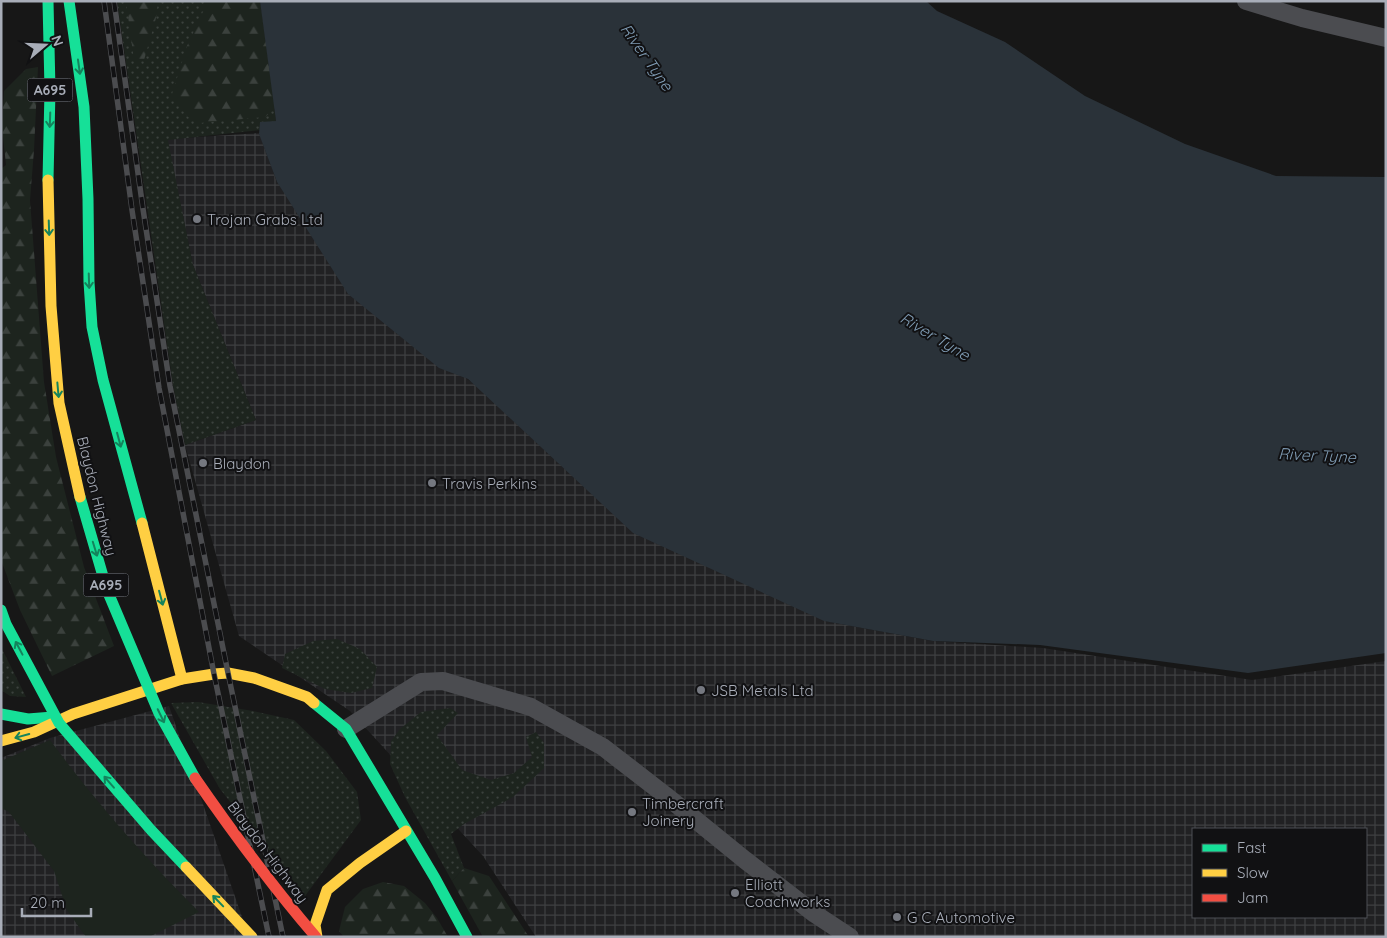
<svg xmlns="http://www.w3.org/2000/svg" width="1387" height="938" font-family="Quicksand,sans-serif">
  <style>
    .industrial { fill: url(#industrial-grid); fill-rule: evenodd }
    .grass { fill: url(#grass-dots) }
    .forest { fill: url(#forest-firs) }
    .garden { fill: #1d241e }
    .water { fill: #2a3239 }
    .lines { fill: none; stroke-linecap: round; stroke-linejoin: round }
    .street { stroke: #4b4c50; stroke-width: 18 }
    .fast { stroke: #16e098; stroke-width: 11 }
    .slow { stroke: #ffcf43; stroke-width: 11 }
    .rail-casing { stroke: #4b4c4f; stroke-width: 5.5 }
    .rail { stroke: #111113; stroke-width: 4; stroke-dasharray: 11; stroke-linecap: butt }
    .fast-bridge { stroke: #16e098; stroke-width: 11 }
    .slow-bridge { stroke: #ffcf43; stroke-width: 11 }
    .jam-bridge { stroke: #f24e42; stroke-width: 11 }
    .oneway { stroke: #14835c }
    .poi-dot { fill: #757880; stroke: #111113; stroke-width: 2 }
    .labels { text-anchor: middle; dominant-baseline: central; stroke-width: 4; stroke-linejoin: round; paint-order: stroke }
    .shield { fill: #111113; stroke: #7b7e86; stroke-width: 1 }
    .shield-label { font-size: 14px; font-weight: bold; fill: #a8adb8 }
    .poi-label { font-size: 15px; fill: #a8adb8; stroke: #111113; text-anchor: start }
    .street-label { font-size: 15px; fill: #a8adb8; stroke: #111113 }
    .water-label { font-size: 16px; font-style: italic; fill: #7f9bb3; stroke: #111113 }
  </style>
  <defs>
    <pattern id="industrial-grid" width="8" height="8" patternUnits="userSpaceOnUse" patternTransform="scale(1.25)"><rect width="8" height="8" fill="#212123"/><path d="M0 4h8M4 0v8" fill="none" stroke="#3e3f41"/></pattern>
    <pattern id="grass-dots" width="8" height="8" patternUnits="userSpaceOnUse" patternTransform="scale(1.25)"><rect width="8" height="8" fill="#1d241e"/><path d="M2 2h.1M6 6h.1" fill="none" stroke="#3b413d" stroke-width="1.8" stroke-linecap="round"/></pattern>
    <pattern id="forest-firs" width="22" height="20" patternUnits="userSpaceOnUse" patternTransform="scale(1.25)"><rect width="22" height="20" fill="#1d241e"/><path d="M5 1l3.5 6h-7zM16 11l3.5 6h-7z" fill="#3b413d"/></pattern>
  </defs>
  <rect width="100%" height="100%" fill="#171717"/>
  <!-- industrial -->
  <g class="industrial">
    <path d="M259,133L277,182L467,379L825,621L933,641L1043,648L1252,680L1386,661V937H536L483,856L350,711L239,636L185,445L256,420L193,265L167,139ZM1193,829H1366V917H1193Z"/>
    <polygon points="169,706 249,937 1,937 1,758 50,738"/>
  </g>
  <!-- grass -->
  <g class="grass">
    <polygon points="117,1 260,1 276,121 260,130 168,140 193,265 256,420 185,445 173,385"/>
    <polygon points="337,639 360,649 377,667 372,688 351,693 325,689 282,668 285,654 313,641"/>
    <polygon points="1,647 26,697 10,696 1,690"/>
    <polygon points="198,702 253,711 294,720 326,751 357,792 361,820 305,896 220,789 171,703"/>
    <polygon points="450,708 458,713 437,735 462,770 491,780 514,773 532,757 526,737 536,732 544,743 544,768 513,797 464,824 451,834 464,868 452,881 405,797 390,764 391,741 400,729 421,712"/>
  </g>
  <!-- forest -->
  <g class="forest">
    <polygon points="126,1 158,1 156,18 144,60 134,60"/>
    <polygon points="208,1 260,1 275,108 265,117 200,123 188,117 181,108 172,94 187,46"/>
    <polygon points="38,67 34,150 30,200 44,382 56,457 84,567 114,646 52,676 20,610 1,560 1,169 6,165 2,127 4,91 26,69"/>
    <polygon points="464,868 489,876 529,937 483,937 452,881"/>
    <polygon points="383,882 404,886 425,903 437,918 448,937 344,937 339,931 345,907 363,889"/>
  </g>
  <!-- garden -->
  <path class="garden" d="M50,740C95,801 145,858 199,912L149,937H86L67,910L54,871L9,812L1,808V761Z"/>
  <!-- water -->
  <polygon class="water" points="260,1 926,1 937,11 1005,42 1085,96 1185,144 1276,176 1386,177 1386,653 1248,673 1040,645 933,641 824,621 633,533 468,379 439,368 348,294 277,182 259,134 260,122 276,121"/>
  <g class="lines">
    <!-- street -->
    <g class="street">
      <polyline points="1246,1 1302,18 1386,38"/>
      <polyline points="346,729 421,682 443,681 531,707 603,747 665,795 745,860 815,914 850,937"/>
    </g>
    <!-- fast -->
    <g class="fast">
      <polyline points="48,1 50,90 48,180"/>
      <polyline points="69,1 84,107 88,199 89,282 92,327 103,380 142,523"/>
      <polyline points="314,703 346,729 435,878 467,937"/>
      <polyline points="1,714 28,719 53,717"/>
    </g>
    <!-- slow -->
    <g class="slow">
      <polyline points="142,523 182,679"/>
      <polyline points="1,741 34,732 73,714 182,679 214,674 228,673 254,678 307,697 314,703"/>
      <polyline points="317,937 315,925 327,890 360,863 406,831"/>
    </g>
    <!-- rail casing -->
    <g class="rail-casing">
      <g id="rail">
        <polyline points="104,1 132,210 159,388 214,674 269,937"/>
        <polyline points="114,1 143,209 170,386 228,673 283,937"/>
      </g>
    </g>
    <!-- rail -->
    <use href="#rail" class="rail"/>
    <!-- fast-bridge -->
    <g class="fast-bridge">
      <polyline points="80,497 107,590 159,713 195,778"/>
      <polyline points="1,610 6,624 59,723 151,830 186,867"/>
    </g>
    <!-- slow-bridge -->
    <g class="slow-bridge">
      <polyline points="48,180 51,306 59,403 80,497"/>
      <polyline points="186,867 252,937"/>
    </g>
    <!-- jam-bridge -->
    <path class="jam-bridge" d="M195,778C233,833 272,886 316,937"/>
  </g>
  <!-- one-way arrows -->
  <defs><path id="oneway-shaft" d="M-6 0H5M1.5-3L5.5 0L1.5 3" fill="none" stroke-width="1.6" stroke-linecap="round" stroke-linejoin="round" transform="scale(1.25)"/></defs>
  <g class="oneway">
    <use href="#oneway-shaft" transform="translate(79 67) rotate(82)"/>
    <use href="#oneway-shaft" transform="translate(50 120) rotate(92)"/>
    <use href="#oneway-shaft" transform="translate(49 228) rotate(88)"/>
    <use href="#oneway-shaft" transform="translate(89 281) rotate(88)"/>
    <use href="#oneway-shaft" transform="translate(58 390) rotate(85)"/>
    <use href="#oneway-shaft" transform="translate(119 440) rotate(75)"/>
    <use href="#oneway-shaft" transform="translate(95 549) rotate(73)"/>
    <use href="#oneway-shaft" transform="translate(161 598) rotate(75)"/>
    <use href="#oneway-shaft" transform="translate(19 648) rotate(-118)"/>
    <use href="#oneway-shaft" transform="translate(161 716) rotate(64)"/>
    <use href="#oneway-shaft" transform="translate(22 736) rotate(165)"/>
    <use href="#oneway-shaft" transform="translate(109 782) rotate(-131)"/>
    <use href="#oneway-shaft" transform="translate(218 901) rotate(-134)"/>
  </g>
  <!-- markers -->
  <g class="poi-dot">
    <circle cx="197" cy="219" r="5"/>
    <circle cx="203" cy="463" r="5"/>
    <circle cx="432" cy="483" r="5"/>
    <circle cx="701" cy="690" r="5"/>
    <circle cx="632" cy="812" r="5"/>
    <circle cx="735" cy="893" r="5"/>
    <circle cx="897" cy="917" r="5"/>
  </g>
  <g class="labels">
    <!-- shield labels -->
    <g class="shield">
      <rect x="27.5" y="78.5" width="45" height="23" rx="4"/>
      <rect x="83.5" y="573.5" width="45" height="23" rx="4"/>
    </g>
    <g class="shield-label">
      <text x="50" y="90">A695</text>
      <text x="106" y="585">A695</text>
    </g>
    <!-- poi labels -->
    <g class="poi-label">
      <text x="207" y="219">Trojan Grabs Ltd</text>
      <text x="213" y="463">Blaydon</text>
      <text x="442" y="483">Travis Perkins</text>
      <text x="711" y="690">JSB Metals Ltd</text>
      <text x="642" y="803">Timbercraft<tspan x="642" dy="17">Joinery</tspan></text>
      <text x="745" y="884">Elliott<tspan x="745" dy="17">Coachworks</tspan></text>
      <text x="907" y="917">G C Automotive</text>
    </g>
    <!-- street labels -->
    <g class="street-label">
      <text transform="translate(97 496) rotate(76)">Blaydon Highway</text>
      <text transform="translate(268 852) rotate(53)">Blaydon Highway</text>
    </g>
    <!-- water labels -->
    <g class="water-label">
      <text transform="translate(647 57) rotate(55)">River Tyne</text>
      <text transform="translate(935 336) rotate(31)">River Tyne</text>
      <text transform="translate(1317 455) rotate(3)">River Tyne</text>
    </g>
  </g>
  <!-- border -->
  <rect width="1387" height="938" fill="none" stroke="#a8adb8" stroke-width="5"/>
  <!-- legend -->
  <rect x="1192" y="828" width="175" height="90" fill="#111113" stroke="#4d4f55"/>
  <rect x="1202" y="844" width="25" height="8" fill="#16e098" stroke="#4d4f55"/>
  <text x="1237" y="853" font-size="15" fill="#a8adb8">Fast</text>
  <rect x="1202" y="869" width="25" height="8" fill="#ffcf43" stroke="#4d4f55"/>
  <text x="1237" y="878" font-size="15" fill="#a8adb8">Slow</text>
  <rect x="1202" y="894" width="25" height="8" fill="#f24e42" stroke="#4d4f55"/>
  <text x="1237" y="903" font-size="15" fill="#a8adb8">Jam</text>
  <!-- north arrow -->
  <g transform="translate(45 45) rotate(71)" stroke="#111113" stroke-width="4" paint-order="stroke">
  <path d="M0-4L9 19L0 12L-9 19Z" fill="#a8adb8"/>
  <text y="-8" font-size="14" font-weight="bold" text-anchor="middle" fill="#a8adb8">N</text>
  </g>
  <!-- scale -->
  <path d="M22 908v8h69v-8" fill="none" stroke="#a8adb8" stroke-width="2.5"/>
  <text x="30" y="908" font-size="15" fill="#a8adb8" stroke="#111113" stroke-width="4" paint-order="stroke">20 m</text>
</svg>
